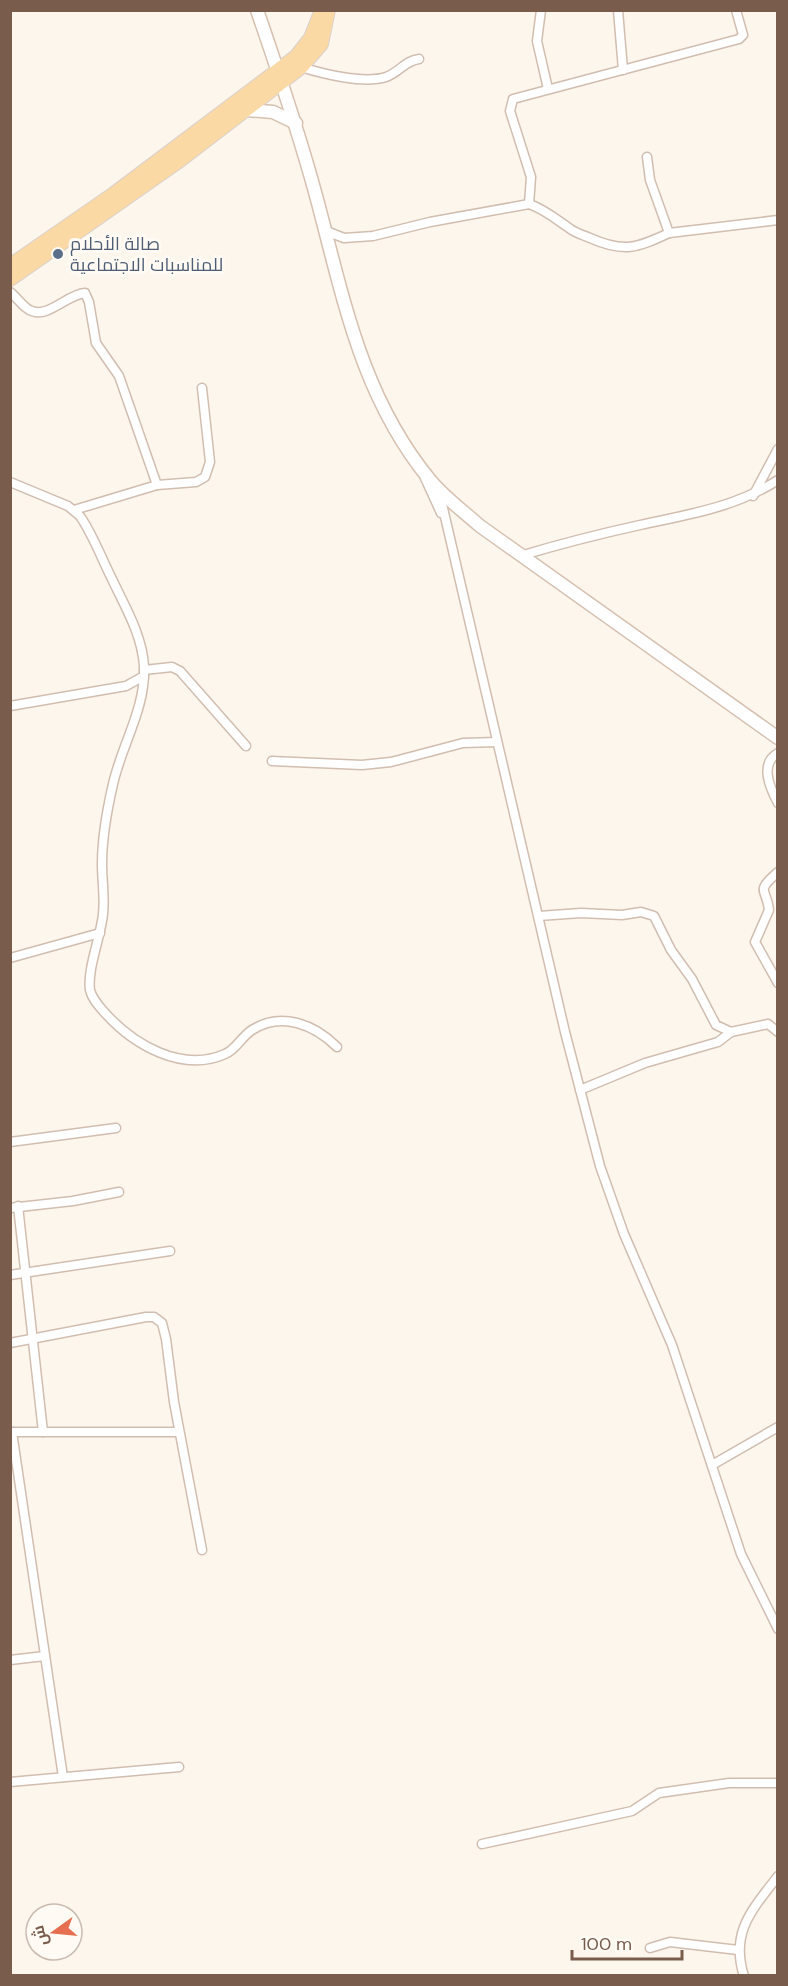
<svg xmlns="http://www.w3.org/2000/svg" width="788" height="1986" font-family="'DM Sans',Cairo,sans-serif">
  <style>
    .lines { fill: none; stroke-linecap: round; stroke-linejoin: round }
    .street-casing { stroke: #d1beb0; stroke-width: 11 }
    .secondary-casing { stroke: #d6c0b0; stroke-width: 15 }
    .primary-casing { stroke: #dad1cd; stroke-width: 16 }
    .street { stroke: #fff; stroke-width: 8 }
    .secondary { stroke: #fff; stroke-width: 12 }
    .primary { stroke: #fbd9a5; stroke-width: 14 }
    .service-dot { fill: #5c6f8a; stroke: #fffaf3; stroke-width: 2 }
    .labels { text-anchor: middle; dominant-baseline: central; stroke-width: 6; stroke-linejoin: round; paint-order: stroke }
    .service-label { font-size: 18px; fill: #4e5e75; stroke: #fffaf3; text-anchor: start }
  </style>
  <rect width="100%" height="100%" fill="#fdf6ec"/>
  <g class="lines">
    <!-- street casing -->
    <g class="street-casing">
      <g id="street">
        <polyline points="541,10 537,41 548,89"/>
        <polyline points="618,10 623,70"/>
        <path d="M301,67C323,74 364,84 386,77C400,72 404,61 419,59"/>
        <polyline points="529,204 531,177 510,111 513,99 739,39 743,35 736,10"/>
        <path d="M326,231L344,238L373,236L430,222L529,204C544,209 556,219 569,228C575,233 583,235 590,238C624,253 637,248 669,233L650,180L647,157"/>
        <polyline points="669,233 778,220"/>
        <path d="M10,292C17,297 24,309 32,311C48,318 68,294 85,293L89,302L96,343L119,376L157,485"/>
        <polyline points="425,478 441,513"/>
        <path d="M10,482L68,506L80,516C93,535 101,557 111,577C124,605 142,634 144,666C146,708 122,744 113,784C107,810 102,837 102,864C102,881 105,897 103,914C101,936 87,969 90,990C92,999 99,1006 105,1013C134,1045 182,1073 225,1054C236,1050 241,1037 252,1030C282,1011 315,1025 337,1047"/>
        <polyline points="439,491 565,1032 600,1166 624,1234 672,1345 741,1554 778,1629"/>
        <polyline points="753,496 778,449"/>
        <polyline points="74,510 157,485 196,482 205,477 210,462 202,388"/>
        <path d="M520,556C560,544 599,534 640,525C689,514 734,508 778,480"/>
        <polyline points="144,670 172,667 180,671 246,746"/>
        <polyline points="10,706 126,686 144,676"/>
        <path d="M778,753C759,764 770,788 778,803"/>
        <polyline points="272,761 362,765 391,762 463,743 497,742"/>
        <path d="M778,872C754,893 767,888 769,910L755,942L778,983"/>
        <polyline points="539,916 581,913 622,915 641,912 654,916 671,950 692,979 716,1025 731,1032"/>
        <polyline points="10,958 100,933"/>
        <polyline points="580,1090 645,1063 718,1042 731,1032 768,1024 778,1032"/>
        <polyline points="10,1142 116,1128"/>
        <polyline points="18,1206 43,1432"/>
        <polyline points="10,1208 73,1201 119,1192"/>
        <polyline points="10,1275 170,1251"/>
        <polyline points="10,1343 146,1317 154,1317 162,1323 166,1339 174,1402 202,1550"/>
        <polyline points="10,1432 179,1432"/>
        <polyline points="12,1432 63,1777"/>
        <polyline points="712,1465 778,1427"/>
        <polyline points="10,1660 45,1656"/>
        <polyline points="10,1782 179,1767"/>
        <polyline points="482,1844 632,1811 659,1793 729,1783 778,1783"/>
        <polyline points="650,1948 670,1942 738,1950"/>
        <path d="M744,1976C730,1932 752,1910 778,1876"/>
      </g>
    </g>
    <!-- secondary casing -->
    <g class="secondary-casing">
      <g id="secondary">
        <path d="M257,10C278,71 298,130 315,192C343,295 360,395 430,480C444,497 463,511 480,526L778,738"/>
        <polyline points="246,110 273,112 296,123"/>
      </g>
    </g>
    <!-- primary casing -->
    <g class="primary-casing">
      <g id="primary">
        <polyline points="10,266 114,194 296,57 311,38 322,10"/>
        <polyline points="10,279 180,160 301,67 321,44 328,10"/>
      </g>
    </g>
    <!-- street -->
    <use href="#street" class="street"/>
    <!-- secondary -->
    <use href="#secondary" class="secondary"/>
    <!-- primary -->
    <use href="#primary" class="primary"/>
  </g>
  <!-- markers -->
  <circle class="service-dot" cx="58" cy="254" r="6"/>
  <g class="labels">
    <!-- service labels -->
    <g class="service-label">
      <text x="70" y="244">صالة الأحلام<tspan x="70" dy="21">للمناسبات الاجتماعية</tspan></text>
    </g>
  </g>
  <!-- border -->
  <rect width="788" height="1986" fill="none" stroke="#7a5c4d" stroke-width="24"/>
  <!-- north arrow -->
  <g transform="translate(54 1932) rotate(255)"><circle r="28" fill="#fffaf3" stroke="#cabbb1" stroke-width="1.5"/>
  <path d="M0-4.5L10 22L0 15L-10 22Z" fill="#e76f51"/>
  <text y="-9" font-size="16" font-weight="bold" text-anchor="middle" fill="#7a5c4d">ش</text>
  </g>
  <!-- scale -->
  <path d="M572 1950v9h110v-9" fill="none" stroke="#7a5c4d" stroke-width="3"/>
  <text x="581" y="1950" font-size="18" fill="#7a5c4d" stroke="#fffaf3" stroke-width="4.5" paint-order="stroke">100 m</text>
</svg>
